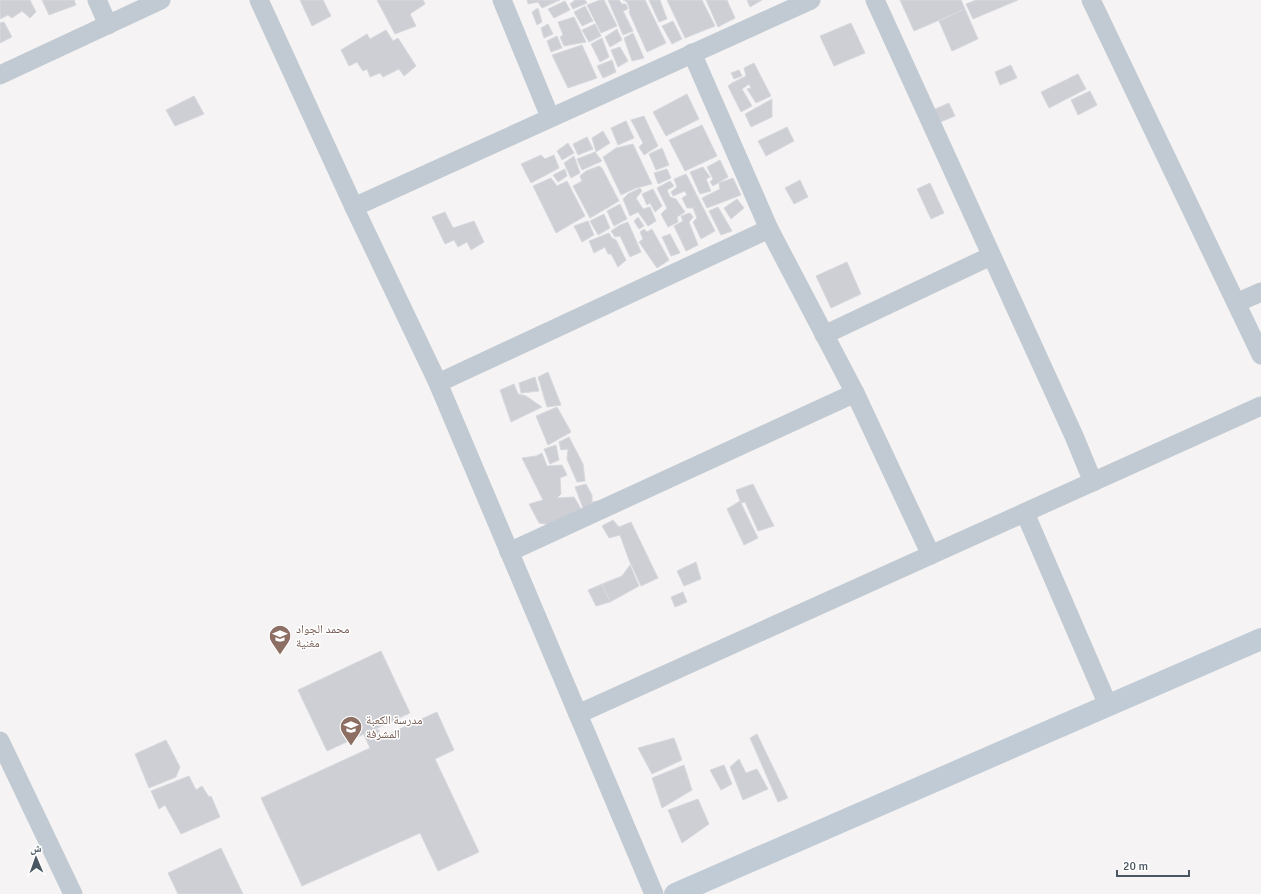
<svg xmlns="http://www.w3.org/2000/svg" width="1261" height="894" font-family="Signika,'Noto Naskh Arabic',sans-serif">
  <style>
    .building { fill: #cdcfd5; stroke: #d7d9de }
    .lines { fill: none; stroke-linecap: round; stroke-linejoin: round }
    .street { stroke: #c1cad2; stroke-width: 19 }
    .secondary { stroke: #c1cbd6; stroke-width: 22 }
    .labels { text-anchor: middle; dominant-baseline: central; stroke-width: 3; stroke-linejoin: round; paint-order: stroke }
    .education-label { font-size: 12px; fill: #785e54; stroke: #fff; text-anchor: start }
  </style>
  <rect width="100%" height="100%" fill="#f5f3f3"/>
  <!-- building -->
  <g class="building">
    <polygon points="0,0 30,0 36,12 30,18 22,11 12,18 8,15 0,19"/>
    <polygon points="42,0 74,0 76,5 49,15"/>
    <polygon points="300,0 323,0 331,16 312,26"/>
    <polygon points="377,0 423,0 425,4 410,14 416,26 395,34"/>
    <polygon points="527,0 560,0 542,8 538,2 528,4"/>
    <polygon points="575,0 585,0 587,3 573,9 570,4"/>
    <polygon points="600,0 604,0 617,26 601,33 587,5"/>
    <polygon points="608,0 619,0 622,4 626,4 628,9 623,11 633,31 623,35"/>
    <polygon points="623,0 645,0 666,43 647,52 629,12 630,10 627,2"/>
    <polygon points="649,0 660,0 667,19 659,22"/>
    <polygon points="667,0 702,0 715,26 685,38"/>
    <polygon points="706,0 727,0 735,18 718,27"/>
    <polygon points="747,0 762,0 750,7"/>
    <polygon points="900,0 961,0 965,9 914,31"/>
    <polygon points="976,0 1018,0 973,19 966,4"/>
    <polygon points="565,1 570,10 554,18 548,9"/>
    <polygon points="585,6 593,21 582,26 574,12"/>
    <polygon points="538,8 542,22 537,25 532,12"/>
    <polygon points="965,9 978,39 952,51 939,21"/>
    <polygon points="574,17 586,42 564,46 560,37 563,35 558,22"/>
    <polygon points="673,21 682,39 672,44 662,26"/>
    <polygon points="4,22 12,37 0,43 0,23"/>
    <polygon points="851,23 865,53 834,66 820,36"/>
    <polygon points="548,24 553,34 544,38 541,28"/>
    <polygon points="595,24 601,36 589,42 582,30"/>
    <polygon points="617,29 622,40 610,47 605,37"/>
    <polygon points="386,30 393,41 398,38 416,66 404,76 399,69 383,77 380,73 370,77 367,69 363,71 357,62 349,66 341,50 367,34 370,39"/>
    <polygon points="633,33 644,58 632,61 624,38"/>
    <polygon points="557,36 562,48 551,52 547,41"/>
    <polygon points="602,38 609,57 600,62 591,44"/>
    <polygon points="582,45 597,78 568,88 552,55"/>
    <polygon points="620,47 628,61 618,67 611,50"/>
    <polygon points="612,60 616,72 603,78 597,66"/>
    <polygon points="754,63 771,96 756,103 747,89 751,88 749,84 742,89 752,106 741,112 728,86 732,83 746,76 744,68"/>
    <polygon points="1011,65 1017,78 1000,85 995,72"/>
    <polygon points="739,70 742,76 734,79 731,73"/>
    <polygon points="1078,74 1086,89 1049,108 1041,92"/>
    <polygon points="1090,91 1097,105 1078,115 1071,100"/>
    <polygon points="687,94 699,119 666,136 653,112"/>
    <polygon points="194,96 204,114 175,126 166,110"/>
    <polygon points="772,99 772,117 751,127 745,114"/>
    <polygon points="949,103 955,116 938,123 933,110"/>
    <polygon points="644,116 658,146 644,155 639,147 643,143 631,120"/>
    <polygon points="626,121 634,138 618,145 611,128"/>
    <polygon points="702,125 717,156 685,171 669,140"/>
    <polygon points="787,127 794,141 766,156 758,141"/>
    <polygon points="603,131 610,143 596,152 592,138"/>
    <polygon points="587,137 593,149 578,155 573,144"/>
    <polygon points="568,143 574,153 562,160 557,151"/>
    <polygon points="633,144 652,184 636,188 621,195 603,157 616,148"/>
    <polygon points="662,148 669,165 656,170 649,154"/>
    <polygon points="595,152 602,161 582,170 577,159"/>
    <polygon points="541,155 545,159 554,155 559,168 531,183 521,164"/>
    <polygon points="574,156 580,173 571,178 564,163"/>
    <polygon points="720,160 728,177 713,186 710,182 713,179 707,167"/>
    <polygon points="599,166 602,168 619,201 590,218 573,186 582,181 580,176 586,171"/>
    <polygon points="703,167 710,177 706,179 711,191 700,194 690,172"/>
    <polygon points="565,169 567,176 558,182 553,175"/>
    <polygon points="667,169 671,178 658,184 654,173"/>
    <polygon points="686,174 715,231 701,239 693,222 697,218 693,208 687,208 682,198 687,195 685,191 673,196 671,192 677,187 674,179"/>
    <polygon points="551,178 557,186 567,181 585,216 556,233 533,186"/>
    <polygon points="733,178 741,195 707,208 702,198 720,189 719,183"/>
    <polygon points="800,180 808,197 794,204 785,188"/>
    <polygon points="670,181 674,186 667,190 670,197 676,199 685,212 677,217 678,222 668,227 661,214 667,208 657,188"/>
    <polygon points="930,183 944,213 931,219 917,189"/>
    <polygon points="640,188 642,191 636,198 643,209 650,207 656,221 648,226 638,212 630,216 623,199 628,194"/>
    <polygon points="653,189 662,206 655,212 650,203 647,205 642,194"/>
    <polygon points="737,199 744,208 731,219 724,208"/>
    <polygon points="620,204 627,219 614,226 607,211"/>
    <polygon points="718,207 732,231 721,235 709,211"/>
    <polygon points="445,212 453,228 474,221 484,242 471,250 467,242 458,247 454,240 445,244 432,217"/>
    <polygon points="690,213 693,217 689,222 698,245 686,251 674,226 683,221 681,216"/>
    <polygon points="604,214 610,228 598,235 590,221"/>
    <polygon points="638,217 644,226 639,229 634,221"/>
    <polygon points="588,221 594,235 582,242 574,226"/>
    <polygon points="628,222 641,252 630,257 620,236 615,237 611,231 620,225"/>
    <polygon points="644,229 647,232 652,229 669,260 657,268 639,242 643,239 640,232"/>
    <polygon points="609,233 612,238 616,240 626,260 618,267 611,254 608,254 605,247 594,253 589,241"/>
    <polygon points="670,234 680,253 671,256 662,237"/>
    <polygon points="847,262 861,294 831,308 816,276"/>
    <polygon points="548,372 561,405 547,407 538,377"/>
    <polygon points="535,377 539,391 521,393 519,383"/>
    <polygon points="514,384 518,394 526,396 542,407 511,422 500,390"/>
    <polygon points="557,407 571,432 548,445 536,416"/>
    <polygon points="569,437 583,464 585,481 577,482 567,459 568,449 561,450 559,442"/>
    <polygon points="556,445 559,460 550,464 544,449"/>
    <polygon points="542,453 547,466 562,465 567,475 560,478 561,494 557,498 574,497 580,507 581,514 557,526 539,523 529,504 543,500 522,458 536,456"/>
    <polygon points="586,484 592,495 592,502 604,500 583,508 575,487"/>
    <polygon points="753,484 774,526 758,531 745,502 741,503 736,490"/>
    <polygon points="740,501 758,538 744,545 727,509"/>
    <polygon points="613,520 619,527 631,522 658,578 641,586 629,560 620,535 609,538 602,526"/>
    <polygon points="696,562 701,579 684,586 677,571"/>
    <polygon points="630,565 639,586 610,602 602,584 622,576"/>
    <polygon points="602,584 610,602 596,606 588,590"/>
    <polygon points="683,592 687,602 675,607 671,597"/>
    <polygon points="381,651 410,713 327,751 298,690"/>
    <polygon points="437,712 454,750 435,759 479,852 438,871 420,833 302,886 261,798 370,748 364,735 378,729 382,737"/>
    <polygon points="757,734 788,798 778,802 750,738"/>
    <polygon points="674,738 682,760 652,774 638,748"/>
    <polygon points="166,740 180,767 176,777 149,788 135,754"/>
    <polygon points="739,759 746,773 757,769 768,789 743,800 730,767"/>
    <polygon points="684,765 692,790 662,808 652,778"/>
    <polygon points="724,765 732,784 721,790 710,770"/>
    <polygon points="189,776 196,790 202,786 209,797 211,796 220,817 181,834 165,805 159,809 151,791"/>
    <polygon points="698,799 709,824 682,843 668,810"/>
    <polygon points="221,848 243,894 178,894 168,873"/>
  </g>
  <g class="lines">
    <!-- street -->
    <g class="street">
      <polyline points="97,0 108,25"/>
      <polyline points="259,0 354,207 438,383 654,894"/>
      <polyline points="502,0 550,117"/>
      <polyline points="875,0 1074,436 1093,482"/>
      <polyline points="1091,0 1261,355"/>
      <polyline points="692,53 769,229 855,393 931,555"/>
      <polyline points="0,75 161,0"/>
      <polyline points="354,207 811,0"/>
      <polyline points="1236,303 1261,292"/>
      <polyline points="824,335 991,256"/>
      <polyline points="438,383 769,229"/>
      <polyline points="1025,513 1108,705"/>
      <polyline points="509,552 855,393"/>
      <polyline points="578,714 1261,406"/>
      <polyline points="0,741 73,894"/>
    </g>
    <!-- secondary -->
    <polyline class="secondary" points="675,894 1261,639"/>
  </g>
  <!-- icons -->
  <defs>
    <g id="school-pin" transform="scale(1.15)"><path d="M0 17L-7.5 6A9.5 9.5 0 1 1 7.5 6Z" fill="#8d6e63" stroke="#fff"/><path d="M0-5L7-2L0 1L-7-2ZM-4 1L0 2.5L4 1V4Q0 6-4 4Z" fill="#fff"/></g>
  </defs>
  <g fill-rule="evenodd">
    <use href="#school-pin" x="280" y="636"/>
    <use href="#school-pin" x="351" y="727"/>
  </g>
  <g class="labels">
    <!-- education labels -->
    <g class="education-label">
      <text x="296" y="629">محمد الجواد<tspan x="296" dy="14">مغنية</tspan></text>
      <text x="366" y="720">مدرسة الكعبة<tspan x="366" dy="14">المشرفة</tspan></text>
    </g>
  </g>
  <!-- north arrow -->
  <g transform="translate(36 858) rotate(358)" stroke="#ffffff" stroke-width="3" paint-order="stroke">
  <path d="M0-3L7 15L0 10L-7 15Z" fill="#4a5661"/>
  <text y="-6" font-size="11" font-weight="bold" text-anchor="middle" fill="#4a5661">ش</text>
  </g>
  <!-- scale -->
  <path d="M1117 870v6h72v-6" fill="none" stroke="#4a5661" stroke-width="2"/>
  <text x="1123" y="870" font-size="12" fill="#4a5661" stroke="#ffffff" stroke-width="3" paint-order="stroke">20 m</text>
</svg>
